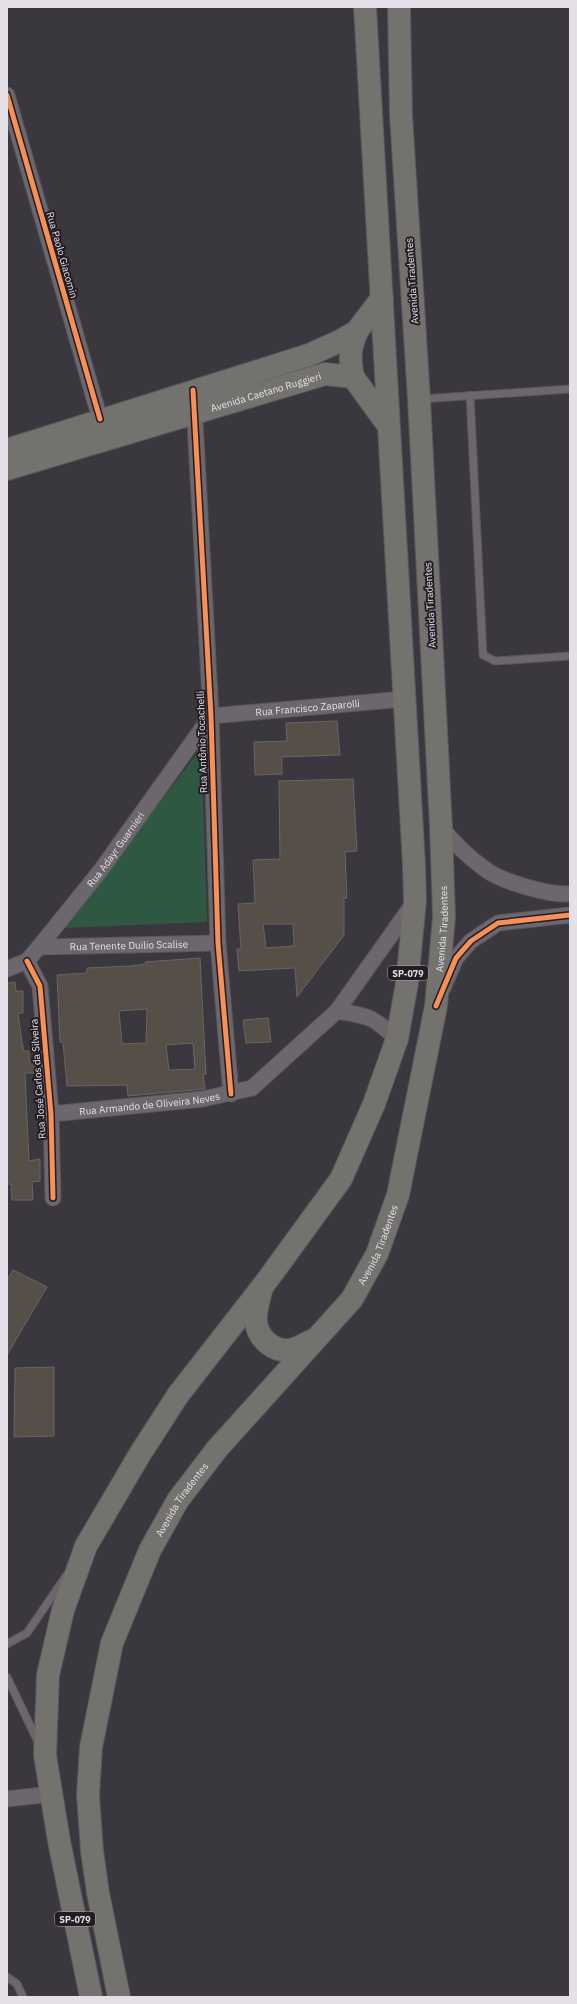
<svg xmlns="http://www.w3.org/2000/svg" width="577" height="2004" font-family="'IBM Plex Sans',sans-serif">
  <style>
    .green { fill: #2f5842 }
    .building { fill: #564f48; stroke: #696566; fill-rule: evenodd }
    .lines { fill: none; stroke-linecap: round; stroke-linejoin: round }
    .lane-casing { stroke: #59565b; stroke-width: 9 }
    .street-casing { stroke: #59565b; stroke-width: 17 }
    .primary-casing { stroke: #59565b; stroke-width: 24 }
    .lane { stroke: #6b676c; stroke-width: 7 }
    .street { stroke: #6b676c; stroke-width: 15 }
    .primary { stroke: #73726f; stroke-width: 22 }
    .cycleway-casing { stroke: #211d23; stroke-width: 8 }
    .cycleway { stroke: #f78f57; stroke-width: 5 }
    .labels { text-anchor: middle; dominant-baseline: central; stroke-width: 4; stroke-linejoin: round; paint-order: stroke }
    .shield { fill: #211d23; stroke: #aaa6ad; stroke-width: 1 }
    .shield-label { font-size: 9px; font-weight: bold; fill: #e5e0e8 }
    .street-label { font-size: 10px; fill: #e5e0e8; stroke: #211d23 }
  </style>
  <rect width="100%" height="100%" fill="#3b373e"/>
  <!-- green -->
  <polygon class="green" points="197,754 202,761 207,922 63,928"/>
  <!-- building -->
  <g class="building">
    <polygon points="337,721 340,755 282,757 282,774 255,775 254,742 287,741 286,723"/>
    <path d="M353,779L357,851L345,852L347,898H344V935L297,997L295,968L239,971L237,949H241L238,904L255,903L253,860L280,859L279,781ZM263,924H293L294,946L266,948Z"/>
    <path d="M200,958L206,1074H203L205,1089L128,1096L127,1085L67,1086L63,1042H60L57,975L87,973V968L131,966L146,964L145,962ZM147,1009L146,1043L122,1044L119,1011ZM193,1043L195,1069L169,1070L166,1045Z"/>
    <polygon points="15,982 16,991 23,991 23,1013 18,1013 22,1043 24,1051 29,1051 29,1061 35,1061 37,1073 25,1073 29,1161 40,1159 40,1181 32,1182 33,1200 12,1200 11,1184 7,1184 7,983"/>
    <polygon points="268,1018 271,1042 246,1043 243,1020"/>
    <polygon points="13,1270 47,1287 7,1355 7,1280"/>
    <polygon points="54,1367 54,1436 14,1437 15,1368"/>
  </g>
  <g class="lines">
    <!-- lane casing -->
    <g class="lane-casing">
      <g id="lane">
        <polyline points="470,395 483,655 495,661 570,656"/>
        <polyline points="421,399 570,389"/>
        <polyline points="7,1644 27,1633 66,1576"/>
        <polyline points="7,1677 38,1742"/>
        <polyline points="7,1977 17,1984 23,1997"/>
      </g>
    </g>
    <!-- street casing -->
    <g class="street-casing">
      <g id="street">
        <polyline points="7,95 100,419"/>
        <polyline points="194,403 211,716 218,943 231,1094"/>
        <path id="s1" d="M211,716L404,699"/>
        <path d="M441,827C454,843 468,857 485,869C502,882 548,895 570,894"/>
        <path id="s2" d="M39,947L218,943"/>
        <polyline points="27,961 40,986 51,1114 53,1198"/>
        <path id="s3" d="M7,969L27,961L39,947L101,870L211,716"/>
        <polyline points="443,988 456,958 471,941 498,923 570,915"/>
        <path d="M337,1011C370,1016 373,1017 397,1039"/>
        <path id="s4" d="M51,1114L203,1099L252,1088L337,1011L413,904"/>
        <polyline points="7,1799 51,1794"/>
      </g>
    </g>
    <!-- primary casing -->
    <g class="primary-casing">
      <g id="primary">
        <path d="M353,377C349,357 350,349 357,331"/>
        <polyline points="7,450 309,355 340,341 357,331 382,298"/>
        <path id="s5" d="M7,469L325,374L353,377L388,425"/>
        <path d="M261,1291C259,1301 255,1311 256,1322C258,1339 274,1352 290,1350C298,1349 306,1343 313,1340"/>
        <polyline points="91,1997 59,1841 45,1755 48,1675 63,1610 86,1546 140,1454 178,1395 263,1286 341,1179 374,1104 397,1039 407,983 415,901 414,865 365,7"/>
        <path id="s6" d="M119,1997L98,1893L92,1851L88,1795L91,1747L112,1643L150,1550L178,1500L217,1449L352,1299L377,1254L398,1195L436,1006L444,917L441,827L419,399L401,115L399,7"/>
      </g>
    </g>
    <!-- lane -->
    <use href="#lane" class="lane"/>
    <!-- street -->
    <use href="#street" class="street"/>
    <!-- primary -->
    <use href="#primary" class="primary"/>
    <!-- cycleway casing -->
    <g class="cycleway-casing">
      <g id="cycleway">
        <polyline points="7,95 100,419"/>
        <polyline points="193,390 211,716 218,943 231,1094"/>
        <polyline points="27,961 40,986 51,1114 53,1198"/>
        <polyline points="436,1006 456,958 471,941 498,923 570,915"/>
      </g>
    </g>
    <!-- cycleway -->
    <use href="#cycleway" class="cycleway"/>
  </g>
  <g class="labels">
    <!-- shield labels -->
    <g class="shield">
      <rect x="388" y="966" width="40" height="14" rx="3"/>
      <rect x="55" y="1912" width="40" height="14" rx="3"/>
    </g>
    <g class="shield-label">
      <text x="408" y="973">SP-079</text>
      <text x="75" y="1919">SP-079</text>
    </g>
    <!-- street labels -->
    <g class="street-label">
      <text transform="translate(62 255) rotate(74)">Rua Paolo Giacomin</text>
      <text transform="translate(412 281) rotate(-94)">Avenida Tiradentes</text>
      <text stroke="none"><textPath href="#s5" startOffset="270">Avenida Caetano Ruggieri</textPath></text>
      <text transform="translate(430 605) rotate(-93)">Avenida Tiradentes</text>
      <text stroke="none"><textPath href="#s1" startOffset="97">Rua Francisco Zaparolli</textPath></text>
      <text transform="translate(202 742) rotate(-92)">Rua Antônio Tocachelli</text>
      <text stroke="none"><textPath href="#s3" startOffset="164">Rua Adayr Guarnieri</textPath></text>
      <text stroke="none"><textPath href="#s6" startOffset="1167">Avenida Tiradentes</textPath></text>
      <text stroke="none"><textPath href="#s2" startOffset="90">Rua Tenente Duilio Scalise</textPath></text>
      <text transform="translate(38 1079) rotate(-94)">Rua José Carlos da Silveira</text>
      <text stroke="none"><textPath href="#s4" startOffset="99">Rua Armando de Oliveira Neves</textPath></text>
      <text stroke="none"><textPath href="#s6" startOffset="843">Avenida Tiradentes</textPath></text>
      <text stroke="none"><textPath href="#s6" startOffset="519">Avenida Tiradentes</textPath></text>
    </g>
  </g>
  <!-- border -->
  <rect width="577" height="2004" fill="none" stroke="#e5e0e8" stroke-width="16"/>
</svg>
